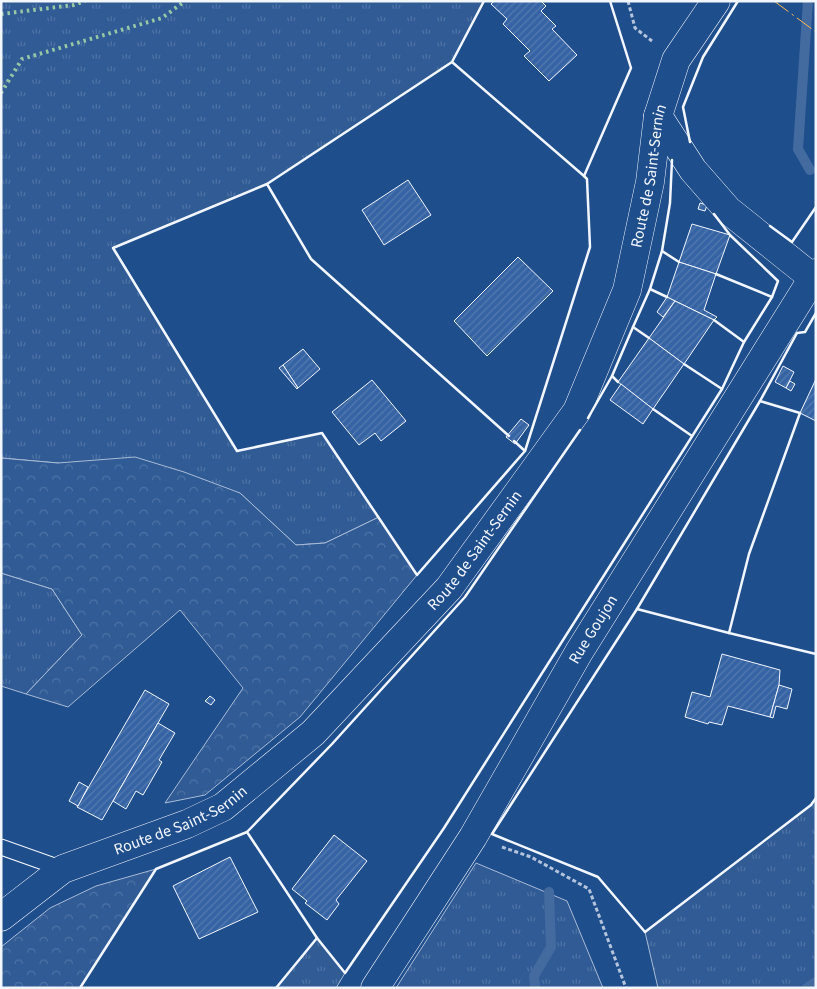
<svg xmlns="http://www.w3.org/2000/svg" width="817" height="989" font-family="'Source Sans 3',sans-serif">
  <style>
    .grass { fill: url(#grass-tufts); stroke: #a8bbd7 }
    .forest { fill: url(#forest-crowns); stroke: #a8bbd7 }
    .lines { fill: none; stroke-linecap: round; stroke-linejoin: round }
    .stream { stroke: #446ba0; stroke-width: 10 }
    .building { fill: url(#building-hatch); stroke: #f2f6ff }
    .lane-casing { stroke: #f2f6ff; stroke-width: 17 }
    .street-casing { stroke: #f2f6ff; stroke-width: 29 }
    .secondary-casing { stroke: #f2f6ff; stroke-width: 29 }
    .path { stroke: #b3c4dc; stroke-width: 3; stroke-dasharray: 4 2.5; stroke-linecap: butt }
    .lane { stroke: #1f4e8c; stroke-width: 15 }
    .street { stroke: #1f4e8c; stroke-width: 28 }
    .secondary { stroke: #1f4e8c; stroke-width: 28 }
    .hedge { stroke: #97c8a6; stroke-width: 4; stroke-dasharray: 2.5 4; stroke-linecap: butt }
    .wall { stroke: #f2f6ff; stroke-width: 2.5 }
    .power { stroke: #ffb74d; stroke-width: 1; stroke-dasharray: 18 4 2.5 4; stroke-linecap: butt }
    .labels { text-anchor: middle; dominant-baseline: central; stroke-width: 4; stroke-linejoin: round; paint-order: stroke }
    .street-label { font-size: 16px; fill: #f2f6ff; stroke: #1f4e8c }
  </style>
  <defs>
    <pattern id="grass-tufts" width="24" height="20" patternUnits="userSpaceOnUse" patternTransform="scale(1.25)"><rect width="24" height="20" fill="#305b95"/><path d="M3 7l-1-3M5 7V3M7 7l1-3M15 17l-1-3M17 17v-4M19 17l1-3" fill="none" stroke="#4e73a5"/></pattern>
    <pattern id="forest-crowns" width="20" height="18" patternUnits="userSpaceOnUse" patternTransform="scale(1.25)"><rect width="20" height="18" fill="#305b95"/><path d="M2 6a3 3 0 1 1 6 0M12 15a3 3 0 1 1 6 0" fill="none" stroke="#4e73a5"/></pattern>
    <pattern id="building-hatch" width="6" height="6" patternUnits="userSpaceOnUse" patternTransform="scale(1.25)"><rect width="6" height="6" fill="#3563a3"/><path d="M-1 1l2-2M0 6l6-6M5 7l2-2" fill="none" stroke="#537ab1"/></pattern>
  </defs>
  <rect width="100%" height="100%" fill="#1f4e8c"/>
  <!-- grass -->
  <g class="grass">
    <polygon points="1,1 484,1 452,62 267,184 114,248 237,451 322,433 379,517 325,543 296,545 240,493 58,463 1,458"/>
    <polygon points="1,573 52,589 82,635 26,694 1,686"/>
    <polygon points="816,798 816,988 658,988 645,932 811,805"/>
    <polygon points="476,863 567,901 603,988 396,988"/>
    <polygon points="317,938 345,973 336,988 276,988"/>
  </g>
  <!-- forest -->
  <g class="forest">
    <polygon points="135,457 184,472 240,493 296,545 325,543 379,517 417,575 300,717 205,795 165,803 243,688 180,610 68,707 26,694 82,635 52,589 1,573 1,458 58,463"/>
    <polygon points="156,869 80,988 1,988 1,947 50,908 96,886"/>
  </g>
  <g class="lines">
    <!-- stream -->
    <g class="stream">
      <polyline points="808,1 798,149 810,170"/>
      <polyline points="535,988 534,976 551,947 549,892"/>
      <polyline points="807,988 816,982"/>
    </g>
  </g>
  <!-- building -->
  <g class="building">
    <polygon points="494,1 541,1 546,6 541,11 556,26 552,29 577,55 549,81 524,56 530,51 503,24 507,19 491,4"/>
    <polygon points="408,180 431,215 384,245 362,210"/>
    <polygon points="700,203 707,205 705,211 698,209"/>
    <polygon points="692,224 730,235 716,274 679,262"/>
    <polygon points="518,257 553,291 487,356 454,321"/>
    <polygon points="679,262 716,274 704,310 717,317 714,320 667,297"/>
    <polygon points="667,297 675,301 663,317 657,312"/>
    <polygon points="675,301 714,320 684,364 649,338"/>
    <polygon points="649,338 684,364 653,409 618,382"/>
    <polygon points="303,349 320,369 298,388 283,365"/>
    <polygon points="283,365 298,388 297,389 279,368"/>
    <polygon points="783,366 794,372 786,388 775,382"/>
    <polygon points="816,379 816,421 800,413"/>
    <polygon points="372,380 406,421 381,441 375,433 359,445 332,412"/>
    <polygon points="790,381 795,384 791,391 786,388"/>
    <polygon points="621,384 653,409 643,424 610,400"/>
    <polygon points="521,419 529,425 515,444 506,437"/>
    <polygon points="722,654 780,670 779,685 770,717 728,706 722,725 709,722 708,724 685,717 692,692 710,697"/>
    <polygon points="779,685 792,689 787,709 776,706 773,718 770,717"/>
    <polygon points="145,690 169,704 102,820 77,807"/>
    <polygon points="210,696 215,700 211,705 205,701"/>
    <polygon points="158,723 175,733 159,760 162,762 143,795 136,791 126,809 113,801"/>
    <polygon points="79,782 88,787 78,806 69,801"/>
    <polygon points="334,835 367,861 336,900 339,904 327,920 305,903 307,901 292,889"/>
    <polygon points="230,857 258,912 199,939 173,886"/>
  </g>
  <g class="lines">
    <!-- lane casing -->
    <g class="lane-casing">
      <polyline id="lane" points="1,847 63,869"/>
    </g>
    <!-- street casing -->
    <g class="street-casing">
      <g id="street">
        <polyline points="658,116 693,170 728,210 813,278"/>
        <path id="s1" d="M375,988L473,837L579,652L816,273"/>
      </g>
    </g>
    <!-- secondary casing -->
    <g class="secondary-casing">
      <g id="secondary">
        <path id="s2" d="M1,917L63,869L187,824L223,807L313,733L449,588L577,411L627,290L650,182L658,116L676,60L716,1"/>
      </g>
    </g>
    <!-- path -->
    <g class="path">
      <polyline points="628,1 635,28 652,41"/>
      <polyline points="502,847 531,857 589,889 626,988"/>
    </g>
    <!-- lane -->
    <use href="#lane" class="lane"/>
    <!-- street -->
    <use href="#street" class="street"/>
    <!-- secondary -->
    <use href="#secondary" class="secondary"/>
    <!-- hedge -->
    <g class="hedge">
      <polyline points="1,14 74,5 85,1"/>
      <polyline points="1,93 22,59 162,18 185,1"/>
    </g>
    <!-- wall -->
    <g class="wall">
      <polyline points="484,1 452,62 584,176 631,68 610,1"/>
      <polyline points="452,62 267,184 113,248 237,451 322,433 417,575 525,451 590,247 587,179 584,176"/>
      <polyline points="690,142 683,107 703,57 738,1"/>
      <polyline points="672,160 670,203 662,251 679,262"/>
      <polyline points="267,184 311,259 509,436"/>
      <polyline points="770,226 792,242 816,207"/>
      <polyline points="662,251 650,289 667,297"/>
      <polyline points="716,274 772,297"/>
      <polyline points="816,313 805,332 797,333 760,401 800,413 749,554 729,633 816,654"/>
      <polyline points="714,320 744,342"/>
      <polyline points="649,338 633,327 650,289"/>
      <polyline points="684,364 722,389"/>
      <polyline points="618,382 612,376 633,327"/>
      <polyline points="653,409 692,436"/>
      <polyline points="588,418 612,376"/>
      <polyline points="580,430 465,597 332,744 247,832 317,938 345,973 444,828 722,389 744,342 772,297 778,281 730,235 714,214"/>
      <polyline points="514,441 525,451"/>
      <polyline points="637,609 492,834 598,877 645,932 811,805 816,798"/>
      <polyline points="729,633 637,609 760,401"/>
      <polyline points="80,988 156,869 247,832"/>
      <polyline points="276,988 317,938"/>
    </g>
    <!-- power -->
    <polyline class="power" points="774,1 816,32"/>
  </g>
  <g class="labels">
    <!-- street labels -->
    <g class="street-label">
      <text stroke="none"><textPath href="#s2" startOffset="1031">Route de Saint-Sernin</textPath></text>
      <text stroke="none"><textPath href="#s2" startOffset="611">Route de Saint-Sernin</textPath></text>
      <text stroke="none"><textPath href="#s1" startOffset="420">Rue Goujon</textPath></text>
      <text stroke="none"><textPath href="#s2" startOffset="206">Route de Saint-Sernin</textPath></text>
    </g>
  </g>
  <!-- border -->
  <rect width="817" height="989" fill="none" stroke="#f2f6ff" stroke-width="5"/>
</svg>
